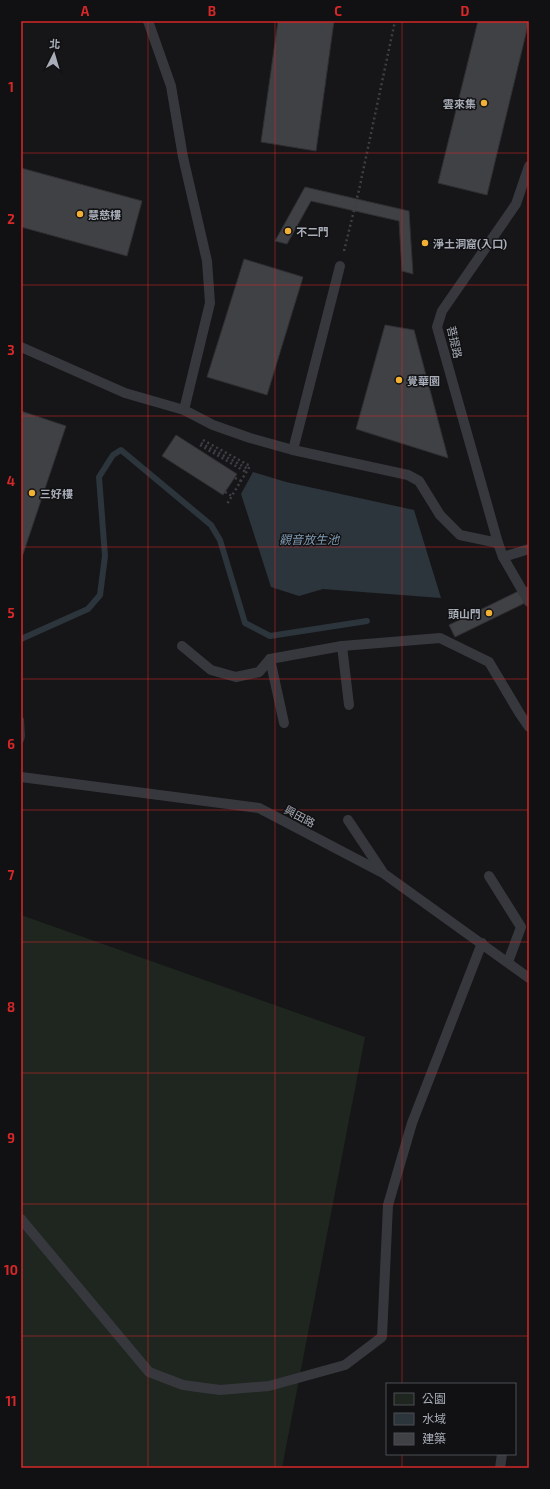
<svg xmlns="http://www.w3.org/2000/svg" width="550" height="1489" font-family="'Exo 2','Noto Sans TC',sans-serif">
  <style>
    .green { fill: #1e261f }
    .water { fill: #2c353c }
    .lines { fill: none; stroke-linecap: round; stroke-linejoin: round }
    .stream { stroke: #2c353c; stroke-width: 6 }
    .building { fill: #404145; stroke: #303034 }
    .path { stroke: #3d3f44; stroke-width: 2.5; stroke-dasharray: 2 3; stroke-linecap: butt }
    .lane { stroke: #37383d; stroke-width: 10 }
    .grid { fill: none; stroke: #d62828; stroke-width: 1; stroke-opacity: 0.55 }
    .poi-dot { fill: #f2b134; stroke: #111113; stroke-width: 1.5 }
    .labels { text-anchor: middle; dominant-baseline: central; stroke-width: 3; stroke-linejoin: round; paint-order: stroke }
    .poi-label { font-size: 11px; font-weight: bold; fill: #a8adb8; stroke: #111113; text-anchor: start }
    .street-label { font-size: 11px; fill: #a8adb8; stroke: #111113 }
    .water-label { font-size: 12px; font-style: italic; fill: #7f9bb3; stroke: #111113 }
    .neatline { fill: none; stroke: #d62828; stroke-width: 1.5 }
    .grid-label { font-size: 13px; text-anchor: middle; font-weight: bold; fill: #d62828 }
  </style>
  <rect width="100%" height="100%" fill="#161618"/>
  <!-- green -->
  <polygon class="green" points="21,915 365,1037 282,1468 21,1468"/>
  <!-- water -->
  <polygon class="water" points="253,472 286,482 414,510 441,598 323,589 299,596 271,587 241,494"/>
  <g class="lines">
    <!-- stream -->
    <g class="stream">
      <polyline points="21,639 88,609 100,595 105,556 99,477 113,455 121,450 211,525 220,540 245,623 270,636 367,621"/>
      <polyline points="21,720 22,736 21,740"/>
    </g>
  </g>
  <!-- building -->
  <g class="building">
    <polygon points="278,21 334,21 316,151 261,142"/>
    <polygon points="478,21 529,21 487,195 438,183"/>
    <polygon points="21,168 142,201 127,256 21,227"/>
    <polygon points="305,187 409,211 413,274 402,271 399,221 311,201 287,244 275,241"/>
    <polygon points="244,259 303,277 267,395 207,377"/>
    <polygon points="385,325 414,330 448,458 356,429"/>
    <polygon points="21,411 66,426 21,560"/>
    <polygon points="176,435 237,474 223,495 162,456"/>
    <polygon points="529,586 529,601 455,637 449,625"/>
  </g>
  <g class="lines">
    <!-- path -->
    <g class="path">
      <polyline points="344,251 359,190 395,21"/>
      <polyline points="203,440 250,466 227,504"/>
      <polyline points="201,443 248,469"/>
      <polyline points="200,445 246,472"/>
      <polyline points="235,478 241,481"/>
      <polyline points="225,492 232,496"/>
    </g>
    <!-- lane -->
    <g class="lane">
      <polyline points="148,21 171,86 183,157 207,261 210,303 184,410"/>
      <polyline points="529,166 516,204 442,311 437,327 498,543 503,557 529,602"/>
      <polyline points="21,347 125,393 184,410 213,425 250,438 293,450 408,475 419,481 440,515 460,535 498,543"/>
      <polyline points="293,450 340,266"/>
      <polyline points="503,557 529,549"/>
      <polyline points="182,646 211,670 236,677 259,672 270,659 342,646 440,638 489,662 520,714 529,727"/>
      <polyline points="342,646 349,705"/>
      <polyline points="270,659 284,723"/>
      <polyline points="21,777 259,808 383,873 529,978"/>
      <polyline points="348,820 382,871"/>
      <polyline points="489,876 521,927 508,962"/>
      <polyline points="21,1219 149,1372 183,1385 220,1390 269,1386 345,1365 382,1337 388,1205 412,1123 482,943"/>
      <polyline points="500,1468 502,1454"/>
    </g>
  </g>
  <!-- grid -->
  <path class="grid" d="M148,21V1468M275,21V1468M402,21V1384M21,153H529M21,285H529M21,416H529M21,547H529M21,679H529M21,810H529M21,942H529M21,1073H529M21,1204H529M21,1336H529M402,1454V1468"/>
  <!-- markers -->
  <g class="poi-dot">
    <circle cx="484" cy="103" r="4"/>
    <circle cx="80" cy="214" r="4"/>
    <circle cx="288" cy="231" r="4"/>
    <circle cx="425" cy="243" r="4"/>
    <circle cx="399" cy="380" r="4"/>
    <circle cx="32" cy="493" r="4"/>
    <circle cx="489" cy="613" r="4"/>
  </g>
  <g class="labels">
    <!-- poi labels -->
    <g class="poi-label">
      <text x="476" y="103" text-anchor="end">雲來集</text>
      <text x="88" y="214">慧慈樓</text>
      <text x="296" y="231">不二門</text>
      <text x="433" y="243">淨土洞窟(入口)</text>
      <text x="407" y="380">覺華園</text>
      <text x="40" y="493">三好樓</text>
      <text x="481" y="613" text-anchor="end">頭山門</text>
    </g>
    <!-- street labels -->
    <g class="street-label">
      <text transform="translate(455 342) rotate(77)">菩提路</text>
      <text transform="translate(300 816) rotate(28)">興田路</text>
    </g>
    <!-- water labels -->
    <g class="water-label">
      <text x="309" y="539">觀音放生池</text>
    </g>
  </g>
  <!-- border -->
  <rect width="550" height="1489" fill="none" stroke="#111113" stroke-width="44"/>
  <!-- legend -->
  <rect x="386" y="1383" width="130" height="72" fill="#111113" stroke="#4d4f55"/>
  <rect x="394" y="1393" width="20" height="12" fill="#1e261f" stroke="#4d4f55"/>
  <text x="422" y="1403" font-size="12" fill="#a8adb8">公園</text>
  <rect x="394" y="1413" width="20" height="12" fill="#2c353c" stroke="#4d4f55"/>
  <text x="422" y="1423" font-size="12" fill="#a8adb8">水域</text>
  <rect x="394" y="1433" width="20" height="12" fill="#404145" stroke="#4d4f55"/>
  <text x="422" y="1443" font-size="12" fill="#a8adb8">建築</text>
  <!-- north arrow -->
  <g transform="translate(54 54) rotate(5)" stroke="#111113" stroke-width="3" paint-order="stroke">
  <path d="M0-3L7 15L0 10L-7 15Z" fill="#a8adb8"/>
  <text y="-6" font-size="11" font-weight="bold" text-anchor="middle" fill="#a8adb8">北</text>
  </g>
  <rect x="22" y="22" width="506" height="1445" class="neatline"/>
  <g class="grid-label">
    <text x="85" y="16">A</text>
    <text x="212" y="16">B</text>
    <text x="338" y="16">C</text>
    <text x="465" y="16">D</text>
    <text x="11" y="92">1</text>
    <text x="11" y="224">2</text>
    <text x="11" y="355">3</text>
    <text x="11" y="486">4</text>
    <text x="11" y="618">5</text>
    <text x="11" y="749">6</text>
    <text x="11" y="880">7</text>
    <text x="11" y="1012">8</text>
    <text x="11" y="1143">9</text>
    <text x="11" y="1275">10</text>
    <text x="11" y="1406">11</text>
  </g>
</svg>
